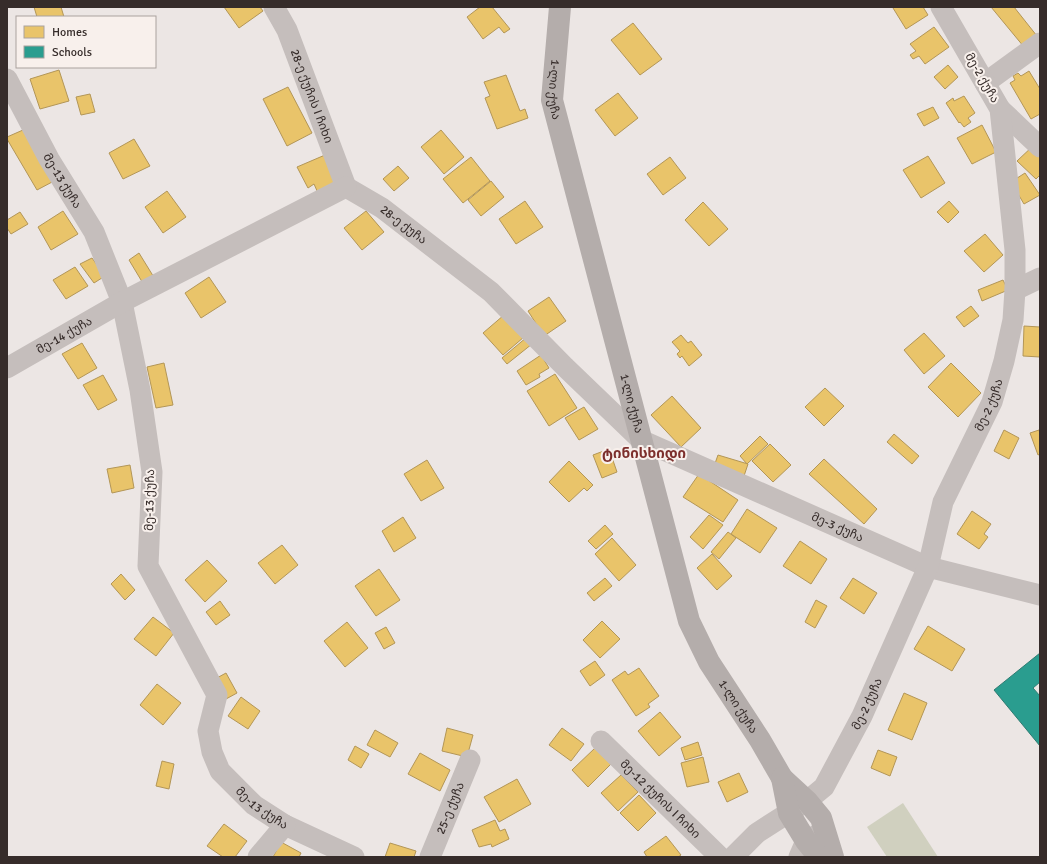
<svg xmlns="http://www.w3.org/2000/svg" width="1047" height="864" font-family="Signika,'Noto Sans Georgian',sans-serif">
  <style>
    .green { fill: #d0d0bf }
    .homes { fill: #e9c46a; stroke: #b39657 }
    .schools { fill: #2a9d8f; stroke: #2e7b71 }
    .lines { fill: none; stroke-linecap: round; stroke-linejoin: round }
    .minor { stroke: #c5bebc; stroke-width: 21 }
    .major { stroke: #b4adab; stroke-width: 22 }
    .labels { text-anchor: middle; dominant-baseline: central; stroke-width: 4; stroke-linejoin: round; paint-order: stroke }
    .street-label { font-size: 12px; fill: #362c2a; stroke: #f8f0ec }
    .quarter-label { font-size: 14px; font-weight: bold; fill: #7d2f2c; stroke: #f8f0ec }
  </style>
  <rect width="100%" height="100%" fill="#ece6e4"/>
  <!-- green -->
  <polygon class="green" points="903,803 938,857 887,857 867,827"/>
  <!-- homes -->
  <g class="homes">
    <polygon points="34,7 61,7 64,17 37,17"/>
    <polygon points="224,7 260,7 263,11 239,28"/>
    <polygon points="480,7 492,7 510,29 504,33 499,27 483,39 467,17"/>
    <polygon points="894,7 923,7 928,15 906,29 893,8"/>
    <polygon points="991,7 1014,7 1037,36 1024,47"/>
    <polygon points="633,23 662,59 640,75 611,40"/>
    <polygon points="934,27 949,47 925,64 919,56 913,59 910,55 916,51 910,44"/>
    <polygon points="948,65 958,77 945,89 934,77"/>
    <polygon points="59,70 69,101 40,109 30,79"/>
    <polygon points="1029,71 1040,89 1040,114 1031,119 1010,83 1015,80 1013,76 1018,73 1021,76"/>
    <polygon points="506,75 520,111 525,109 528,118 497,129 485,98 490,96 484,82"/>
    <polygon points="288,87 312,133 287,146 263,99"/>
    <polygon points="618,93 638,118 615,136 595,110"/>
    <polygon points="90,94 95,112 81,115 76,97"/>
    <polygon points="964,96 975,113 968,118 971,122 964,127 960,122 959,123 946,103 953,98 954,101"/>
    <polygon points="933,107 939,118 924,126 917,114"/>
    <polygon points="982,125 996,152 972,164 957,138"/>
    <polygon points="23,130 54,181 37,190 7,139 7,137"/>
    <polygon points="441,130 464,157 444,174 421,147"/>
    <polygon points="134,139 150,166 123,179 109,153"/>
    <polygon points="1034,145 1040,151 1040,175 1036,179 1017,161"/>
    <polygon points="325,155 339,182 318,193 314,184 308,188 297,167"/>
    <polygon points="928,156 945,183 921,198 903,170"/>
    <polygon points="471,157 490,181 463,203 443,179"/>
    <polygon points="670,157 686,178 663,195 647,174"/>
    <polygon points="398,166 409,178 394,191 383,179"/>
    <polygon points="1025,173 1040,195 1024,204 1011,182"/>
    <polygon points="491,181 504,197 481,216 468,200"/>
    <polygon points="167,191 186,217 163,233 145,207"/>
    <polygon points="525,201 543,227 516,244 499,219"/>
    <polygon points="949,201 959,212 948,223 937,212"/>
    <polygon points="703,202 728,229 709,246 685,220"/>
    <polygon points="63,211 78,234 51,250 38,227"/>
    <polygon points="366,211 384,232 362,250 344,228"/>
    <polygon points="20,212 28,224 11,234 7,228 7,220"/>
    <polygon points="985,234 1003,255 984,272 964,251"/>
    <polygon points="139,253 155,279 144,285 129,260"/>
    <polygon points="92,258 105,276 94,283 80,264"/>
    <polygon points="75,267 88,286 66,299 53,280"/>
    <polygon points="209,277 226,302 201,318 185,293"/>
    <polygon points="1003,280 1008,290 982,301 978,290"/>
    <polygon points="549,297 566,321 544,336 528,311"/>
    <polygon points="971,306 979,316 964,327 956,317"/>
    <polygon points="504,315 524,337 503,355 483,333"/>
    <polygon points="1024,326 1040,327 1040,357 1023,356"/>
    <polygon points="924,333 945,356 924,374 904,350"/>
    <polygon points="681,335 688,343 691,341 702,355 689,366 682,356 680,358 677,354 680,351 672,342"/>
    <polygon points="527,337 532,344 507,364 502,358"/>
    <polygon points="82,343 97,368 78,379 62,354"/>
    <polygon points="541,355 549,368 539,374 540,377 526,385 517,371"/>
    <polygon points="164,363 173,405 156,408 147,367"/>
    <polygon points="951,363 981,393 958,417 928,387"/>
    <polygon points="555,374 577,408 549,426 527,391"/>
    <polygon points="103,375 117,400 98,410 83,385"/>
    <polygon points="825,388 844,406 824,426 805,407"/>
    <polygon points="672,396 701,428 681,447 651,415"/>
    <polygon points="584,407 598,429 579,440 565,418"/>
    <polygon points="1004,430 1019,438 1009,459 994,451"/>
    <polygon points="1039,430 1040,434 1040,454 1038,455 1030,433"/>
    <polygon points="894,434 919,456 912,464 887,442"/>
    <polygon points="760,436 768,444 747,464 740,456"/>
    <polygon points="770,444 791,465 773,482 752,461"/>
    <polygon points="609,449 617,472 602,478 593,455"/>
    <polygon points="718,455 748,464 743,479 713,469"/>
    <polygon points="824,459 877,509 864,524 809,474"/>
    <polygon points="427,460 444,488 421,501 404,474"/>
    <polygon points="569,461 593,485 587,491 584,488 569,502 549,482"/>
    <polygon points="130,465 134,488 112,493 107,469"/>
    <polygon points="699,474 738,500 723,522 683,497"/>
    <polygon points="747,509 777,528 760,553 731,534"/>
    <polygon points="972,511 991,524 984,534 988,537 979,549 957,534"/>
    <polygon points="709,515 723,525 703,549 690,537"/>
    <polygon points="403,517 416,538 394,552 382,531"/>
    <polygon points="605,525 613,534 596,549 588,541"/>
    <polygon points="728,532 736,538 719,559 711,552"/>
    <polygon points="612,538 636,565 619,581 595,554"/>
    <polygon points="800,541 827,559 811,584 783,566"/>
    <polygon points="282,545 298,565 275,584 258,563"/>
    <polygon points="712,554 732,576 717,590 697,568"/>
    <polygon points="207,560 227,581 205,602 185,580"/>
    <polygon points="379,569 400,600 376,616 355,586"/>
    <polygon points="121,574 135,590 125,600 111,584"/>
    <polygon points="605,578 612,586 594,601 587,593"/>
    <polygon points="853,578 877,593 864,614 840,598"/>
    <polygon points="816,600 827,606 815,628 805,622"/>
    <polygon points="220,601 230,615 216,625 206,612"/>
    <polygon points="153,617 174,633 156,656 134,639"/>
    <polygon points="602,621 620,639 600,658 583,640"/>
    <polygon points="347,622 368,648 345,667 324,641"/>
    <polygon points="928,626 965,649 952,671 914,649"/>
    <polygon points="386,627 395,643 384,649 375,633"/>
    <polygon points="595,661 605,675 590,686 580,671"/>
    <polygon points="639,668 659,696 648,704 650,707 636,716 612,680 625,671 628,675"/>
    <polygon points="226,673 237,693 226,699 215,679"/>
    <polygon points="157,684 181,703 163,725 140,705"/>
    <polygon points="904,693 927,703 912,740 888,730"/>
    <polygon points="241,697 260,711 248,729 228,716"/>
    <polygon points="660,712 681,737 659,756 638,731"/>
    <polygon points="447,728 473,735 467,757 442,751"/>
    <polygon points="562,728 584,744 571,761 549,745"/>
    <polygon points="375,730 398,743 390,757 367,745"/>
    <polygon points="698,742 702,755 685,760 681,748"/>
    <polygon points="355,746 369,754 361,768 348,760"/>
    <polygon points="595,748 611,764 588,787 572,770"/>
    <polygon points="878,750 897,757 890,776 871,768"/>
    <polygon points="420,753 450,770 440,791 408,774"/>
    <polygon points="703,757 709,782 687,787 681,763"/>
    <polygon points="162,761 174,764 169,789 156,786"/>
    <polygon points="739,773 748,792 727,802 718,782"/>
    <polygon points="621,775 638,792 618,811 601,793"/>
    <polygon points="517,779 531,804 499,822 484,797"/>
    <polygon points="639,795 656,813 638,831 620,813"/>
    <polygon points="495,820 500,831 505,829 509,839 492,847 491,844 479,847 472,830"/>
    <polygon points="224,824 247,841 235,857 223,857 207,846"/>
    <polygon points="666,836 681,855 678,857 647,857 644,852"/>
    <polygon points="281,842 301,853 299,857 273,857"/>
    <polygon points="390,843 416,851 414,857 385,857"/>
  </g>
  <!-- schools -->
  <polygon class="schools" points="1040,653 1040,682 1033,688 1040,696 1040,746 994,690"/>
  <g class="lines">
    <!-- minor -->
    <g class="minor">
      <path id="s1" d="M274,7L287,30L346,187"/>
      <path id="s2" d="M7,79L49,159L94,232L122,302L140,390L152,472L148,566L217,695L208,731L212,752L220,771L254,805L285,825L354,857"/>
      <polyline points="985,83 1040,43"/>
      <polyline points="1000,109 1040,147"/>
      <path id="s3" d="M346,187L382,208L491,292L565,367L641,440L928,567L1040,595"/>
      <polyline points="1015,290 1040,278"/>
      <path id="s4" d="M7,368L122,302L346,187"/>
      <path id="s5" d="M601,741L720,857"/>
      <polyline points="258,857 285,825"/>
      <path id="s6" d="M430,857L470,760"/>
      <path id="s7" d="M733,857L757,833L807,801L824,787L862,716L928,567L943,502L992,402L1004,361L1013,320L1015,290V250L1000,109L941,7"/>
      <polyline points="799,857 806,841 820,833"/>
    </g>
    <!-- major -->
    <g class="major">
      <path id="s8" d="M560,7L552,100L689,621L709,662L760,740L782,778L807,801L821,818L833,857"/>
      <polyline points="782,778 789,813 806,841 819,857"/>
    </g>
  </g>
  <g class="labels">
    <!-- street labels -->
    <g class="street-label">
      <text transform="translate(982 78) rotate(60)">მე-2 ქუჩა</text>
      <text stroke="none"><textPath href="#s8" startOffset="83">1-ლი ქუჩა</textPath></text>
      <text stroke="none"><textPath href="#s1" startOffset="97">28-ე ქუჩის I ჩიხი</textPath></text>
      <text stroke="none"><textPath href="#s2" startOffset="116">მე-13 ქუჩა</textPath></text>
      <text stroke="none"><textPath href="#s3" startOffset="69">28-ე ქუჩა</textPath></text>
      <text stroke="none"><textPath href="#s4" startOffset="66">მე-14 ქუჩა</textPath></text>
      <text stroke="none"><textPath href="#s8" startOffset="407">1-ლი ქუჩა</textPath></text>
      <text stroke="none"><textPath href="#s7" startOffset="533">მე-2 ქუჩა</textPath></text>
      <text transform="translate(150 500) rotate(-89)">მე-13 ქუჩა</text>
      <text stroke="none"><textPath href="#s3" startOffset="605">მე-3 ქუჩა</textPath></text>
      <text stroke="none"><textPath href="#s7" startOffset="209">მე-2 ქუჩა</textPath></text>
      <text stroke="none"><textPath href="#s8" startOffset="731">1-ლი ქუჩა</textPath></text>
      <text stroke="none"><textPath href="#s5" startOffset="83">მე-12 ქუჩის I ჩიხი</textPath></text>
      <text stroke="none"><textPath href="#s2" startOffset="800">მე-13 ქუჩა</textPath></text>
      <text stroke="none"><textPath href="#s6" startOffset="53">25-ე ქუჩა</textPath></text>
    </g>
    <!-- quarter labels -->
    <g class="quarter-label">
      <text x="644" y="453">ტინისხიდი</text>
    </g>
  </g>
  <!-- border -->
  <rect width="1047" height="864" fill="none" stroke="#362c2a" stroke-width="16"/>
  <!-- legend -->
  <rect x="16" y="16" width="140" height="52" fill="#f8f0ec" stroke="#aaa29e"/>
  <rect x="24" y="26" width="20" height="12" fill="#e9c46a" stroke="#aaa29e"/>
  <text x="52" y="36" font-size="12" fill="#362c2a">Homes</text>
  <rect x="24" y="46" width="20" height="12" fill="#2a9d8f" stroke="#aaa29e"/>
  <text x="52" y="56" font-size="12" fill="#362c2a">Schools</text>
</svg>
